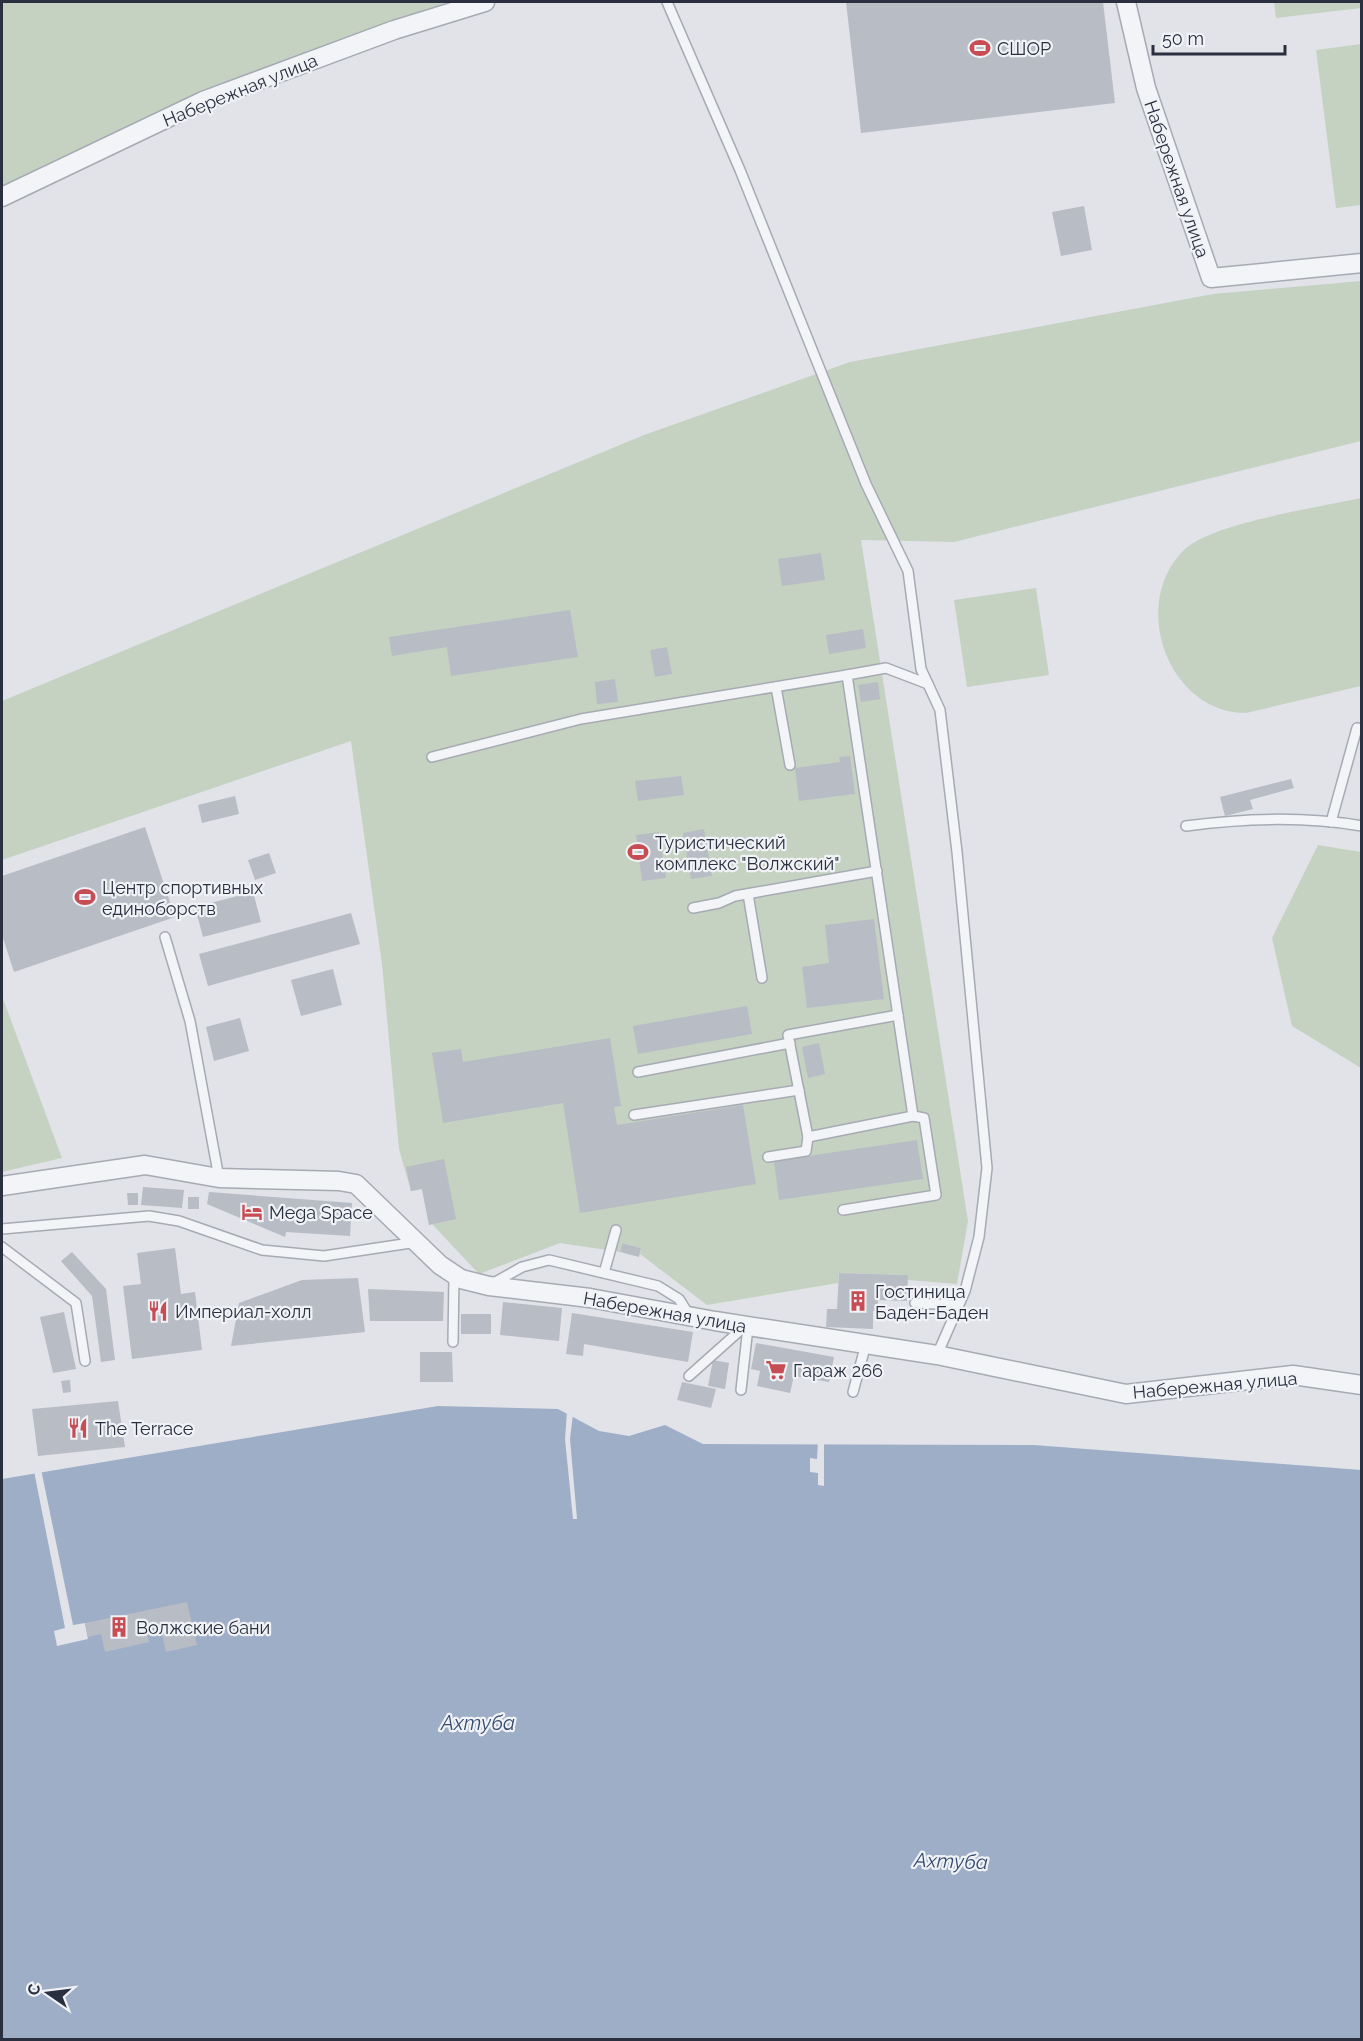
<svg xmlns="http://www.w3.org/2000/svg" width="1363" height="2041" font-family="Raleway,sans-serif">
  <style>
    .green { fill: #c5d2c2 }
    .water { fill: #9eaec7 }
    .pier { fill: #e1e3e9 }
    .building { fill: #b8bcc5 }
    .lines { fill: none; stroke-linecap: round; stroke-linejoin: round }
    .lane-casing { stroke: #a6aab3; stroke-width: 12 }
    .street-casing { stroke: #a6aab3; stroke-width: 21 }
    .lane { stroke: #f3f4f7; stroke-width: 9 }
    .street { stroke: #f3f4f7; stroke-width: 18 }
    .labels { text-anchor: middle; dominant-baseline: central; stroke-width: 4.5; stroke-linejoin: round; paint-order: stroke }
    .poi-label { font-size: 18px; fill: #2a3040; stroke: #f0f2f6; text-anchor: start }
    .street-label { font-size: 18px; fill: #2a3040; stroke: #f0f2f6 }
    .water-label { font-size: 20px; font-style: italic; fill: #364c71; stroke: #f0f2f6 }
  </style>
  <rect width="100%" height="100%" fill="#e1e3e9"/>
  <!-- green -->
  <g class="green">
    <polygon points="2,2 456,2 156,114 2,189"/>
    <polygon points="1274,2 1361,2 1361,8 1276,18"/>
    <polygon points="1361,44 1361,205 1336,208 1316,50"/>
    <polygon points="1361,281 1361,441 954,542 861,540 968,1221 957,1284 908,1280 908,1275 839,1273 838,1283 707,1305 640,1254 641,1248 622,1243 620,1252 560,1243 479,1274 432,1224 429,1225 422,1189 411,1191 399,1149 382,964 351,741 2,860 2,701 644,435 850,362 1213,294"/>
    <path d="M1361,498V686L1246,713C1168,713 1129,604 1184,550C1211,523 1321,507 1361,498Z"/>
    <polygon points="1036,588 1049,675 967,687 954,600"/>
    <polygon points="1318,845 1361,852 1361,1068 1292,1026 1272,938"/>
    <polygon points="2,996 62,1158 2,1172"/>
  </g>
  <!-- water -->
  <polygon class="water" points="438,1406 558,1409 599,1431 629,1436 665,1425 703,1444 1034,1445 1361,1470 1361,2039 2,2040 2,1479"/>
  <!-- pier -->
  <g class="pier">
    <polygon points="567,1411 573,1414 570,1439 577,1519 573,1519 565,1439"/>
    <polygon points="818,1441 824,1441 824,1486 818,1485 818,1473 810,1472 810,1458 817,1459"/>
    <polygon points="41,1469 73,1625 85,1623 88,1639 57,1646 54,1631 65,1628 34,1471"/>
  </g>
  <!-- building -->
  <g class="building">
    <polygon points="846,2 1103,2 1115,103 861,133"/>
    <polygon points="1084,206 1092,250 1061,256 1052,212"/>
    <polygon points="821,553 825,580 782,586 778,559"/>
    <polygon points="570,610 578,657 451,676 447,647 392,656 389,637"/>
    <polygon points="863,629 866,648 829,654 826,635"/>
    <polygon points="667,647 672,674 655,677 650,650"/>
    <polygon points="615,679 618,702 597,704 595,682"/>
    <polygon points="878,682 880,699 861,702 858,685"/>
    <polygon points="850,756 855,794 799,801 795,768 840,762 839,757"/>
    <polygon points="681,776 684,795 638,801 635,781"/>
    <polygon points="1291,779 1294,788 1250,800 1253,809 1225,816 1220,797"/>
    <polygon points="235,796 239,814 202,823 198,805"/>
    <polygon points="145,827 175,917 14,972 2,935 2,876"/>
    <polygon points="704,829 712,876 691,879 683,833"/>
    <polygon points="659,832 666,878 642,881 636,835"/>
    <polygon points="269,853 276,873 255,880 248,860"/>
    <polygon points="253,892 261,922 203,937 195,907"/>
    <polygon points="351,913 360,944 208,986 199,954"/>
    <polygon points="874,919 884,999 807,1008 802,967 829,963 825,925"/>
    <polygon points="333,969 342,1005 301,1016 291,980"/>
    <polygon points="747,1006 752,1034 638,1054 633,1026"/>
    <polygon points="240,1018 249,1051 214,1061 206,1027"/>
    <polygon points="610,1038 621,1106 614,1107 617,1125 743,1105 756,1184 580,1213 563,1103 443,1123 432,1053 461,1049 463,1062"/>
    <polygon points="819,1043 825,1074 808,1078 802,1047"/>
    <polygon points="917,1140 923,1179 779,1200 774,1161"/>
    <polygon points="444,1159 456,1219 429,1225 422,1189 411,1191 406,1167"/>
    <polygon points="143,1187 184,1190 182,1208 141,1205"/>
    <polygon points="209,1192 352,1203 350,1236 286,1232 285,1237 207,1204"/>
    <polygon points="127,1193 138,1193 138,1205 128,1205"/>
    <rect x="188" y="1197" width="11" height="12"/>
    <polygon points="622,1243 641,1248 639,1257 620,1252"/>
    <polygon points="175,1248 181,1294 195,1292 202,1350 132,1359 123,1286 141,1284 137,1253"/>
    <polygon points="72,1252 106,1289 115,1360 101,1362 92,1296 61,1261"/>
    <polygon points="839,1273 908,1275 907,1301 878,1300 878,1311 873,1311 873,1329 826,1327 827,1309 837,1309"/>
    <polygon points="358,1278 365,1332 231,1346 239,1303 302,1280"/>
    <polygon points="368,1289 444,1292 443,1321 370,1321"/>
    <polygon points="503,1302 562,1308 559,1341 500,1335"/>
    <polygon points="64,1312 76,1369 53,1373 40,1317"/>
    <polygon points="572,1313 693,1332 688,1362 584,1344 583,1356 566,1354"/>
    <rect x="461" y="1314" width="30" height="20"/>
    <polygon points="756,1343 834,1357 829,1382 794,1376 790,1393 757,1386 760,1371 751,1369"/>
    <polygon points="420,1352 452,1352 453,1382 420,1382"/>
    <polygon points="713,1360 729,1363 725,1389 708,1386"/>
    <polygon points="70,1380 71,1392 63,1393 61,1381"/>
    <polygon points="682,1382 716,1389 711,1408 677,1400"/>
    <polygon points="118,1401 125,1447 38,1456 32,1409"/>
    <polygon points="187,1602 197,1645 166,1652 160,1625 146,1628 149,1642 105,1652 101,1634 88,1637 85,1623"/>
  </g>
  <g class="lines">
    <!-- lane casing -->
    <g class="lane-casing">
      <g id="lane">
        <polyline points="667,2 740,170 866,484 908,571 921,669 940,710 957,852 987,1168 979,1237 965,1291 937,1355"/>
        <polyline points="776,687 790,765"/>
        <polyline points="432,757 581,719 847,675"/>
        <polyline points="1331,822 1357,728 1362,729"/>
        <path d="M1186,826C1245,818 1303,816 1362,826"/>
        <polyline points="748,894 762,978"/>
        <polyline points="693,908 719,903 735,896 877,871"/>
        <polyline points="165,937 190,1021 219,1178"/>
        <polyline points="638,1072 790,1043"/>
        <polyline points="634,1115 799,1090"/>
        <polyline points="808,1137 788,1035 898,1015"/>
        <polyline points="768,1157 806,1151 808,1137 913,1116 847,675 886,668 928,684"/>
        <polyline points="843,1210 936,1195 924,1118 913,1116"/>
        <polyline points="2,1229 149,1216 179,1221 262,1250 324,1256 417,1242"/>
        <polyline points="2,1247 76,1303 85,1361"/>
        <polyline points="604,1273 616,1230"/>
        <polyline points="492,1284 522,1267 549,1260 658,1286 679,1299 689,1315"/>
        <polyline points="915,1303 957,1305"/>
        <polyline points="453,1342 454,1275"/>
        <polyline points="689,1376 745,1326"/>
        <polyline points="741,1390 748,1327"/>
        <polyline points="853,1392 866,1344"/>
      </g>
    </g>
    <!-- street casing -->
    <g class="street-casing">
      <g id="street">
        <polyline points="1126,2 1146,88 1211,278 1362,263"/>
        <polyline points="2,197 203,101 394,30 485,2"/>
        <polyline points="2,1186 145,1165 219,1178 339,1181 356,1184 440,1265 461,1279 489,1286 590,1298 715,1321 937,1355 1126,1394 1293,1375 1362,1385"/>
      </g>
    </g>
    <!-- lane -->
    <use href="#lane" class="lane"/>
    <!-- street -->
    <use href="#street" class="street"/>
  </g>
  <!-- icons -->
  <defs>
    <g id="stadium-bare" transform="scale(1.62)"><path d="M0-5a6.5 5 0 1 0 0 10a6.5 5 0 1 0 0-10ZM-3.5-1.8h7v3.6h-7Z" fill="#c74d55" stroke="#f0f2f6" stroke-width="2.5" paint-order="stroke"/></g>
    <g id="hotel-bare" transform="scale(1.62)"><path d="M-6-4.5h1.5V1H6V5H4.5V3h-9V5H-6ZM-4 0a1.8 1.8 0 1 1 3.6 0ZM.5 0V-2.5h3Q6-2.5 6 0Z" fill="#c74d55" stroke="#f0f2f6" stroke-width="2.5" paint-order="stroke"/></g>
    <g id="building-bare" transform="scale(1.62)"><path d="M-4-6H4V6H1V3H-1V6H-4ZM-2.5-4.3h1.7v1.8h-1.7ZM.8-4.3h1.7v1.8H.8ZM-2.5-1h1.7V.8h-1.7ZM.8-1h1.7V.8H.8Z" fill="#c74d55" stroke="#f0f2f6" stroke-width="2.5" paint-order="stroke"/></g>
    <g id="restaurant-bare" transform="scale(1.62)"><path d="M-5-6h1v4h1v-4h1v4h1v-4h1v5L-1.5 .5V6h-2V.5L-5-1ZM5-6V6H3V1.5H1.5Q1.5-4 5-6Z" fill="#c74d55" stroke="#f0f2f6" stroke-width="2.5" paint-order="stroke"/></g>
    <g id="supermarket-bare" transform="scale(1.62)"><path d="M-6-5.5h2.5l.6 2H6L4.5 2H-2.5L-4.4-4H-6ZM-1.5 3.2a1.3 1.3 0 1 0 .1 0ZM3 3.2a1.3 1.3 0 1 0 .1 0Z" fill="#c74d55" stroke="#f0f2f6" stroke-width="2.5" paint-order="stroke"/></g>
  </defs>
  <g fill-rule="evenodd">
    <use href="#stadium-bare" x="980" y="48"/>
    <use href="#stadium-bare" x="638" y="852"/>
    <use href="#stadium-bare" x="85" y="897"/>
    <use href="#hotel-bare" x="252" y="1212"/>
    <use href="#building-bare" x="858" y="1301"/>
    <use href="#restaurant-bare" x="158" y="1311"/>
    <use href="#supermarket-bare" x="776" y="1370"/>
    <use href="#restaurant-bare" x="78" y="1428"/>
    <use href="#building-bare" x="119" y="1627"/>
  </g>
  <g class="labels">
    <!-- poi labels -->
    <g class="poi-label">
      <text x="997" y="48">СШОР</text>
      <text x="655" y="842">Туристический<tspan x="655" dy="21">комплекс "Волжский"</tspan></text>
      <text x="102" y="887">Центр спортивных<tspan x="102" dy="21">единоборств</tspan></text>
      <text x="269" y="1212">Mega Space</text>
      <text x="875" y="1291">Гостиница<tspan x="875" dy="21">Баден-Баден</tspan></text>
      <text x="175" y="1311">Империал-холл</text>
      <text x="793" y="1370">Гараж 266</text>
      <text x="95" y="1428">The Terrace</text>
      <text x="136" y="1627">Волжские бани</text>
    </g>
    <!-- street labels -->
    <g class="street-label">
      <text transform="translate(240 90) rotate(-22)">Набережная улица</text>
      <text transform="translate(1177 179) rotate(71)">Набережная улица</text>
      <text transform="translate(665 1312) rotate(10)">Набережная улица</text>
      <text transform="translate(1215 1385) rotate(-5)">Набережная улица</text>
    </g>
    <!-- water labels -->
    <g class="water-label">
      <text x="478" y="1723">Ахтуба</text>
      <text transform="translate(951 1861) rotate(2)">Ахтуба</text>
    </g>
  </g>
  <!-- border -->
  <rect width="1363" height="2041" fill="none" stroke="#2a3040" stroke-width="6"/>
  <!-- north arrow -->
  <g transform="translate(48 1993) rotate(284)" stroke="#f0f2f6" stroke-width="4.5" paint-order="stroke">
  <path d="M0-4.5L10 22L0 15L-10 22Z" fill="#2a3040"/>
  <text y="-9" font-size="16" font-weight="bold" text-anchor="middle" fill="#2a3040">С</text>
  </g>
  <!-- scale -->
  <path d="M1153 45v9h132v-9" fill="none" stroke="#2a3040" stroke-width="3"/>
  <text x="1162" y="45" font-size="18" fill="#2a3040" stroke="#f0f2f6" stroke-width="4.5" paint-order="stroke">50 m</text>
</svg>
